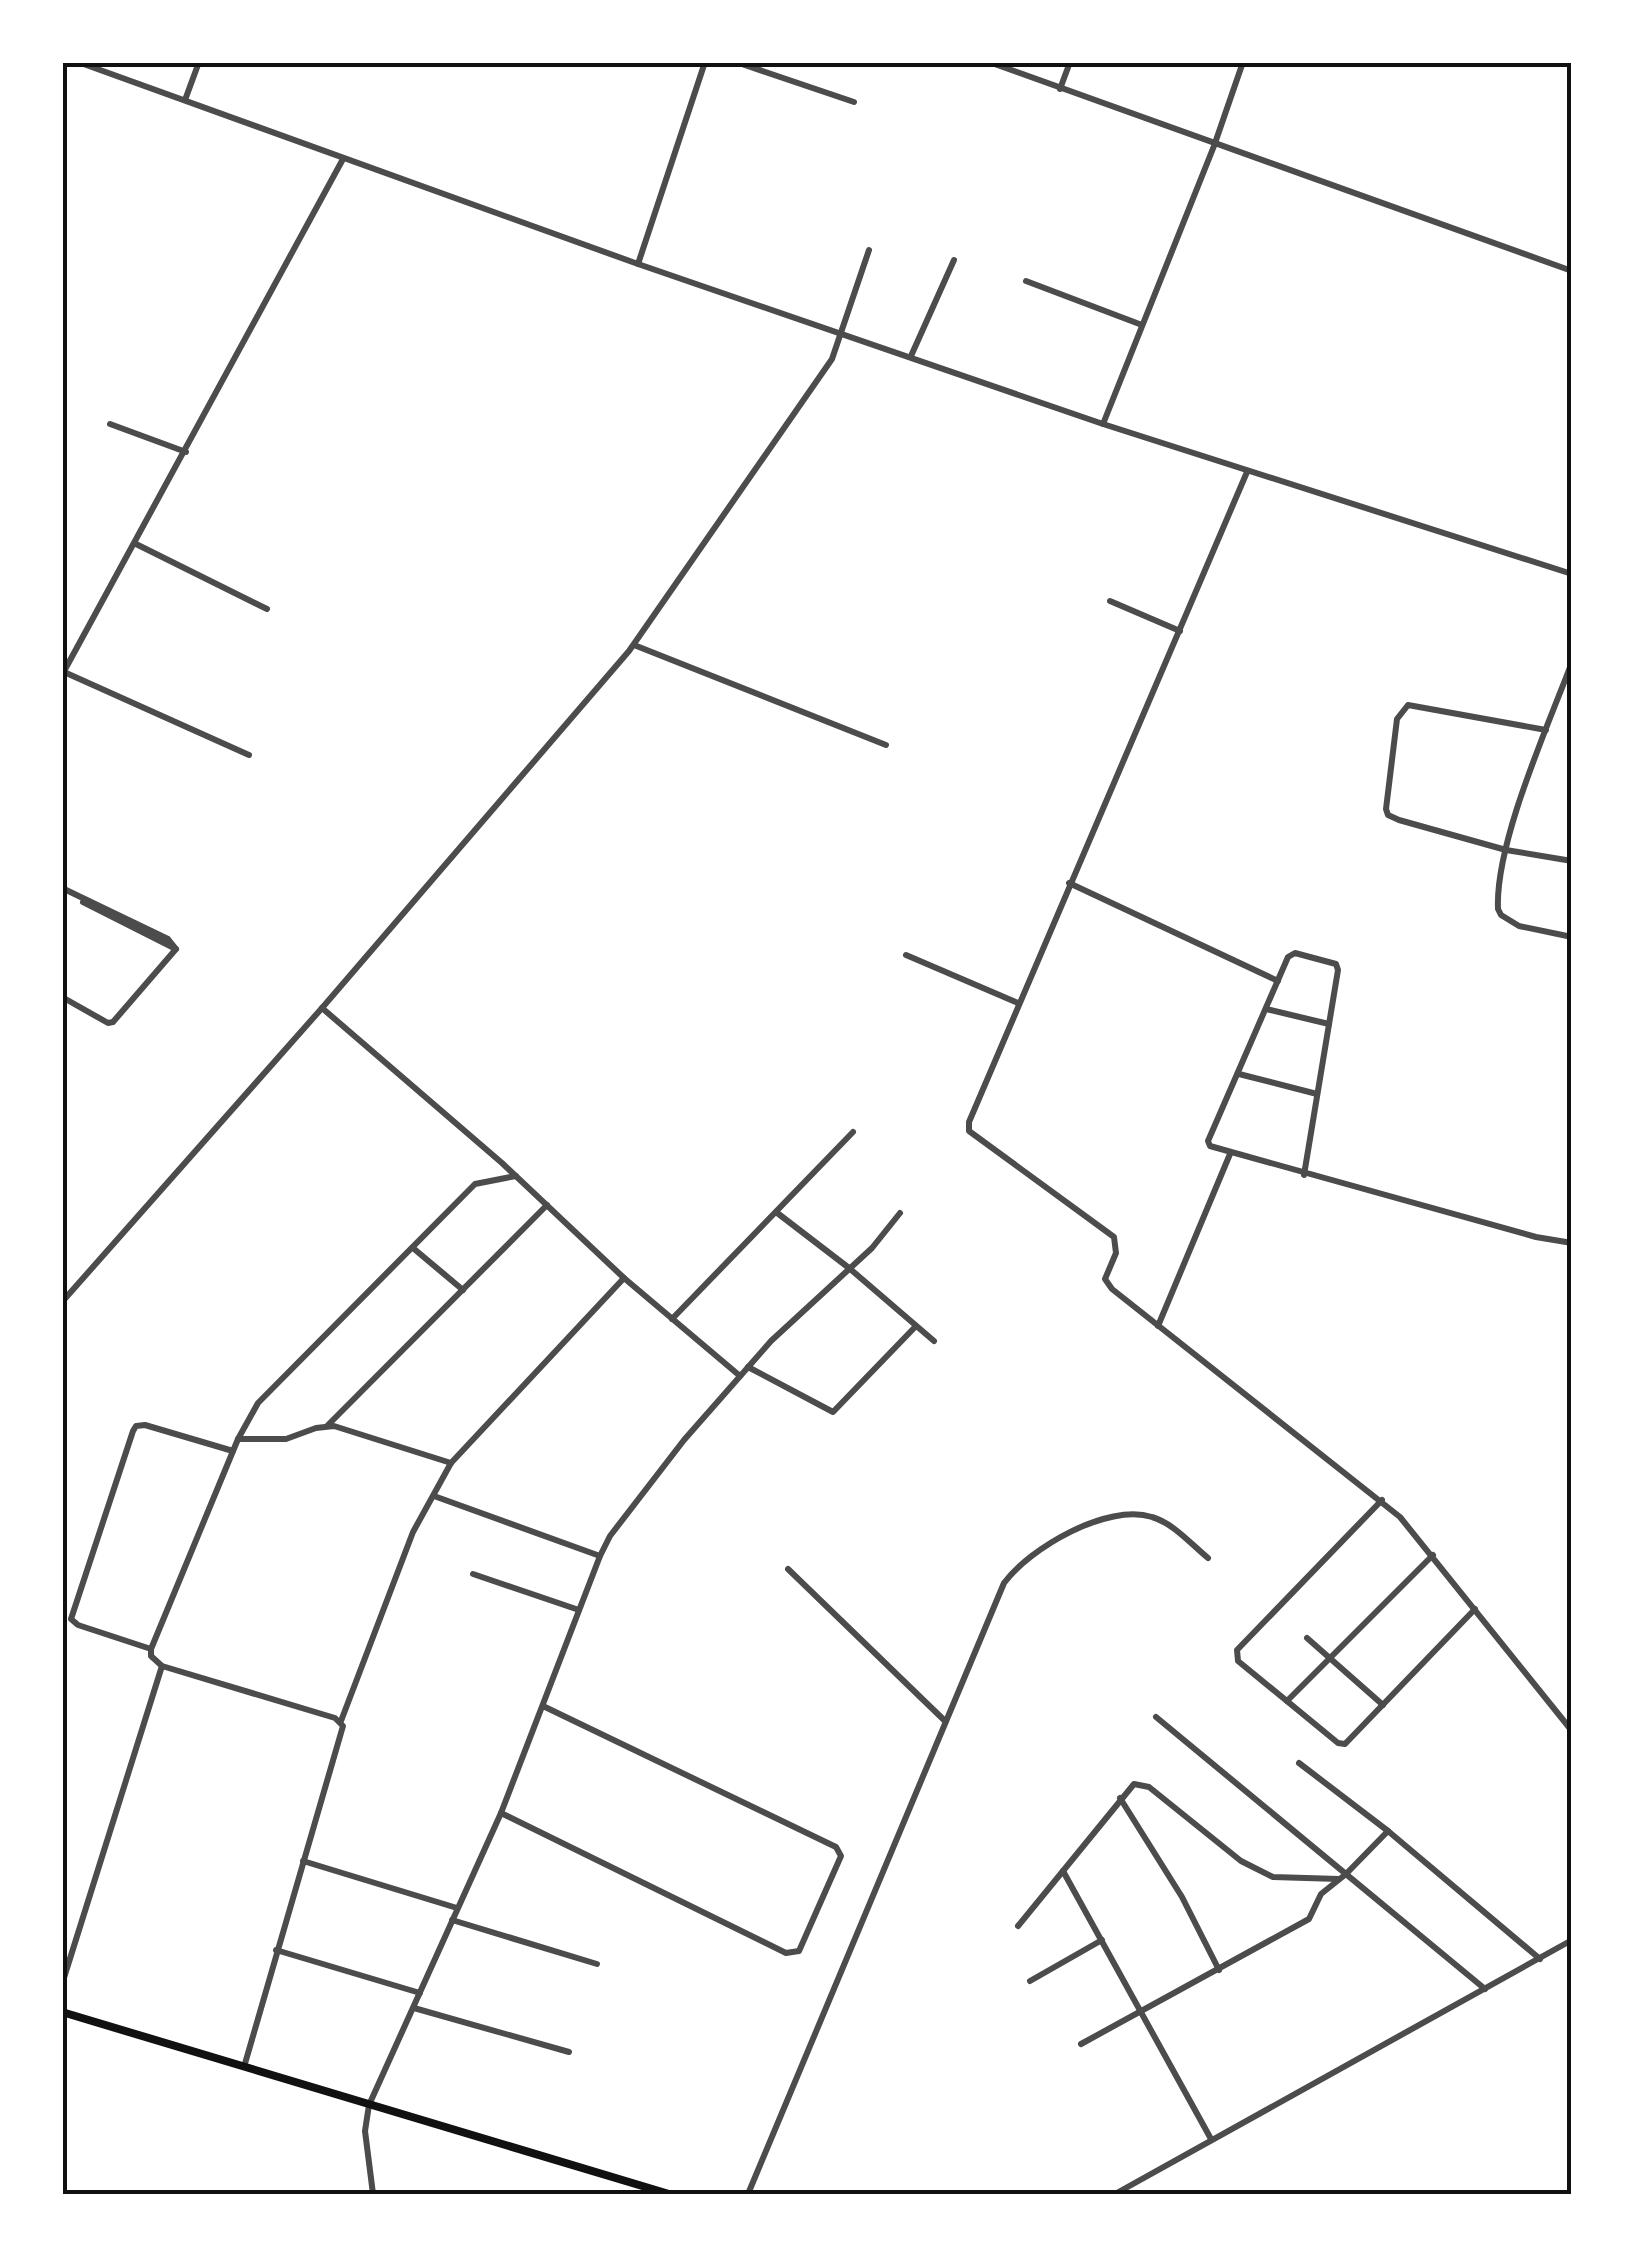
<svg xmlns="http://www.w3.org/2000/svg" width="1634" height="2257" font-family="'DejaVu Sans',sans-serif">
  <style>
    .lines { fill: none; stroke-linecap: round; stroke-linejoin: round }
    .minor { stroke: #4c4c4c; stroke-width: 6 }
    .secondary { stroke: #111; stroke-width: 8 }
    .neatline { fill: none; stroke: #111; stroke-width: 4 }
  </style>
  <rect width="100%" height="100%" fill="#fff"/>
  <g class="lines">
    <!-- minor -->
    <g class="minor">
      <polyline points="78,62 638,264 1103,424"/>
      <polyline points="736,62 854,102"/>
      <polyline points="989,62 1572,271"/>
      <polyline points="1243,62 1214,146 1103,424 1572,574"/>
      <polyline points="1060,89 1070,62"/>
      <polyline points="185,100 199,62"/>
      <polyline points="638,264 705,62"/>
      <polyline points="1026,281 1142,325"/>
      <polyline points="911,356 954,260"/>
      <polyline points="110,424 186,452"/>
      <polyline points="1247,472 969,1122 969,1131 1114,1237 1116,1253 1105,1279 1112,1289 1400,1517 1572,1731"/>
      <polyline points="136,544 267,609"/>
      <polyline points="1110,601 1180,631"/>
      <polyline points="634,645 886,745"/>
      <path d="M1572,662C1548,726 1495,843 1498,909L1501,915L1519,926L1572,937"/>
      <polyline points="64,672 249,755"/>
      <polyline points="62,675 343,159"/>
      <polyline points="1546,730 1408,705 1397,719 1386,809 1388,815 1399,820 1506,850 1572,861"/>
      <polyline points="1069,883 1278,981"/>
      <polyline points="62,888 168,939 176,949"/>
      <polyline points="83,902 174,948"/>
      <polyline points="906,955 1018,1003"/>
      <polyline points="62,997 108,1023 113,1022 176,949"/>
      <polyline points="322,1008 502,1163 624,1278 740,1376"/>
      <polyline points="1266,1009 1329,1024"/>
      <polyline points="1239,1074 1317,1094"/>
      <polyline points="1304,1175 1338,970 1336,964 1295,953 1288,957 1208,1141 1210,1146 1536,1237 1572,1243"/>
      <polyline points="776,1212 849,1268 934,1341"/>
      <polyline points="413,1248 463,1290"/>
      <polyline points="62,1302 322,1008 629,651 832,359 869,250"/>
      <polyline points="672,1319 853,1132"/>
      <polyline points="1158,1326 1230,1154"/>
      <polyline points="748,1367 833,1412 916,1326"/>
      <polyline points="328,1425 547,1205"/>
      <polyline points="238,1439 286,1439 316,1428 334,1426 451,1463"/>
      <polyline points="1382,1500 1237,1650 1238,1661 1338,1743 1345,1744 1475,1609"/>
      <polyline points="600,1556 610,1536 684,1440 771,1341 872,1248 900,1213"/>
      <polyline points="788,1569 944,1720"/>
      <polyline points="473,1574 579,1610"/>
      <polyline points="1307,1638 1383,1705"/>
      <polyline points="151,1649 78,1625 71,1619 133,1431 136,1426 145,1425 233,1451"/>
      <polyline points="1287,1701 1433,1555"/>
      <polyline points="1156,1717 1485,1989"/>
      <polyline points="341,1721 413,1532 451,1463 624,1278"/>
      <polyline points="1299,1763 1388,1831 1540,1959"/>
      <polyline points="1120,1798 1182,1897 1219,1970"/>
      <polyline points="501,1813 786,1953 799,1951 841,1856 836,1847 545,1707"/>
      <polyline points="303,1861 457,1908"/>
      <polyline points="1063,1871 1211,2139"/>
      <polyline points="452,1920 597,1964"/>
      <polyline points="1018,1926 1134,1784 1149,1787 1241,1861 1273,1877 1339,1879"/>
      <polyline points="276,1950 420,1993"/>
      <polyline points="1030,1981 1102,1940"/>
      <polyline points="62,1984 162,1666"/>
      <polyline points="414,2008 569,2052"/>
      <polyline points="1081,2044 1309,1919 1321,1894 1346,1874 1388,1831"/>
      <polyline points="244,2067 343,1726 335,1718 162,1666 151,1656 151,1649 238,1439 258,1403 475,1184 516,1176"/>
      <polyline points="373,2194 365,2131 369,2105 501,1813 600,1556 434,1496"/>
      <path d="M748,2194L1004,1583C1030,1548 1107,1503 1152,1517C1173,1523 1191,1544 1208,1558"/>
      <polyline points="1115,2194 1572,1940"/>
    </g>
    <!-- secondary -->
    <polyline class="secondary" points="62,2012 669,2194"/>
  </g>
  <!-- border -->
  <rect width="1634" height="2257" fill="none" stroke="#ffffff" stroke-width="130"/>
  <rect x="65" y="65" width="1504" height="2127" class="neatline"/>
</svg>
